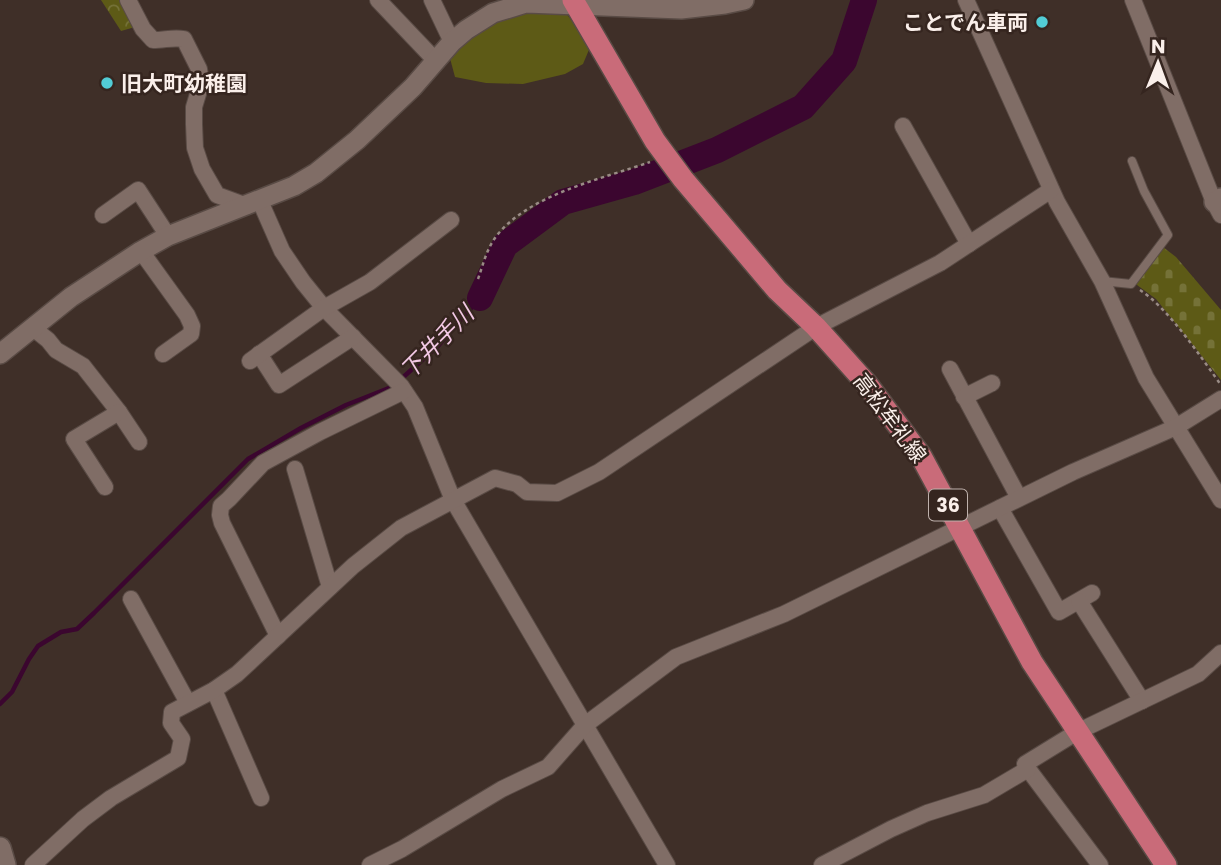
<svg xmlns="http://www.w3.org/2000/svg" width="1221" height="865" font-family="Poppins,'Noto Sans JP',sans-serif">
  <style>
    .grass { fill: #5d5a16 }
    .forest { fill: url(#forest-crowns) }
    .cemetery { fill: url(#cemetery-stones) }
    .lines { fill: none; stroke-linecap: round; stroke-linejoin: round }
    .stream { stroke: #3b062f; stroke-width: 4.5 }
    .river { stroke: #3b062f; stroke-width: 26 }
    .service-casing { stroke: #594b45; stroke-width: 10 }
    .minor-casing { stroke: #594b45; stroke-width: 18 }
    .tertiary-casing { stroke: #594b45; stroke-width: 22 }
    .secondary-casing { stroke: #594b45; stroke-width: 24 }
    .primary-casing { stroke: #594b45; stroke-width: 24 }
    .path { stroke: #998b85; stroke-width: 2.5; stroke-dasharray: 3.5 3.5; stroke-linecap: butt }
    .service { stroke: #806d66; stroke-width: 8 }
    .minor { stroke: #806d66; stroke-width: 16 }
    .tertiary { stroke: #806d66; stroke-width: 19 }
    .secondary { stroke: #806d66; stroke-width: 21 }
    .primary { stroke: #c96b79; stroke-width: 21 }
    .poi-dot { fill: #52ccd5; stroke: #35251f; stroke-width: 2.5 }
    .labels { text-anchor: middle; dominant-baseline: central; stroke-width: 5; stroke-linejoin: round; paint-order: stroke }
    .shield { fill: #35251f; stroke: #bfb2ad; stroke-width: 2 }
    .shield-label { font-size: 19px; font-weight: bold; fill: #faefea }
    .poi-label { font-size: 21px; font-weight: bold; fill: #faefea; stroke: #35251f; text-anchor: end }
    .street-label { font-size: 21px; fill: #faefea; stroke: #35251f }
    .water-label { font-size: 23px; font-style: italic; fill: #f2c8e4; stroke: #35251f }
  </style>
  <defs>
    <pattern id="forest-crowns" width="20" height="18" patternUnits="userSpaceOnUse" patternTransform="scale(1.75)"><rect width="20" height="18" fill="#5d5a16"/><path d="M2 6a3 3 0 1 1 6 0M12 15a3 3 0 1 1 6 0" fill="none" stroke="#757238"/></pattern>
    <pattern id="cemetery-stones" width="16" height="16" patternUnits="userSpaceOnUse" patternTransform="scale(1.75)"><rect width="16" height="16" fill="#5d5a16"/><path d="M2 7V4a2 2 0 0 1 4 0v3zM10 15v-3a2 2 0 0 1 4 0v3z" fill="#757238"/></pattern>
  </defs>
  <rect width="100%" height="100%" fill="#3f2f28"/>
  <!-- grass -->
  <polygon class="grass" points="528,7 565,12 591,45 583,64 565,74 523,84 486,83 455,77 448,51 467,33"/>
  <!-- forest -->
  <polygon class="forest" points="101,0 128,0 135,27 121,31"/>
  <!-- cemetery -->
  <polygon class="cemetery" points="1163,247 1176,257 1221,310 1221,380 1156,299 1133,282"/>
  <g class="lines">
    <!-- stream -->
    <g class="stream">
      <polyline points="400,380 438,346 480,298"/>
      <polyline points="0,704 12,692 29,659 38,646 61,632 77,629 94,613 248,459 301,428 346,405 394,386"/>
    </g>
    <!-- river -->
    <polyline class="river" points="480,298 505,245 563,202 634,182 717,150 803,107 844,61 864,0"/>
    <!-- service casing -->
    <g class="service-casing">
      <polyline id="service" points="1102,281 1131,284 1168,235 1144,191 1132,161"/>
    </g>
    <!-- minor casing -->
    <g class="minor-casing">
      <g id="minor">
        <path d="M128,0L143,29L153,40C165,40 173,37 184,39L199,69L201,84L194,107V124L195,148L202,169L217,195L247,206"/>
        <polyline points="378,0 436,61"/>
        <polyline points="432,0 452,42"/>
        <polyline points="966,0 1057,202 1102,281 1146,378 1221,500"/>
        <polyline points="1133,0 1214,202 1221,215"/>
        <polyline points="903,126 969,244"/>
        <polyline points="260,201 282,251 303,282 324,308 401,386 415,407 453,500 667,865"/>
        <polyline points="103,215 138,190 168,236"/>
        <polyline points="141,251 187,315 192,326 191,334 163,354"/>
        <polyline points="33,328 48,340 56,350 83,366 119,412 139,442"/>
        <polyline points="259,354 279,385 353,337"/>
        <polyline points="250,361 324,308 370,282 451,220"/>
        <polyline points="950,369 1019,498"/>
        <polyline points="964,397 992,383"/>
        <polyline points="295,469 330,587"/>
        <polyline points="105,487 74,439 119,412"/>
        <polyline points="1000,508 1059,612 1092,593"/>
        <polyline points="131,599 188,703"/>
        <polyline points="1079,601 1142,701"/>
        <polyline points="278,636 222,523 220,515 221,506 229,499 263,463 320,432 404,391"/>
        <polyline points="214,690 261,798"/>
        <polyline points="1028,769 1100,865"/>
        <polyline points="33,865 83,819 111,798 178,758 182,739 171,723 172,712 214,690 237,674 353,566 401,528 495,478 517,484 527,492 557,493 599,472 816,327 940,263 1051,190"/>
        <polyline points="370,865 402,849 502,789 548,767 585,725 676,657 784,614 1073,472 1176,427 1221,399"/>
        <polyline points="822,865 891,829 927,813 984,795 1028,769 1025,764 1077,732 1198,674 1221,653"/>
      </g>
    </g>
    <!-- tertiary casing -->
    <g class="tertiary-casing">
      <g id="tertiary">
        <polyline points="1214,202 1221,198"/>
        <polyline points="0,354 71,297 141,251 168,236 294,186 316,173 357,140 413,87 452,42 466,30 493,13 526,3 681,9 725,4 744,0"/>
      </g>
    </g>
    <!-- secondary casing -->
    <g class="secondary-casing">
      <polyline id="secondary" points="0,848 5,865"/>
    </g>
    <!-- primary casing -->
    <g class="primary-casing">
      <polyline id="primary" points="573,0 655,141 683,179 777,290 816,327 867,384 921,456 1032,662 1166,865"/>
    </g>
    <!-- path -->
    <g class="path">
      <path d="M478,279C483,265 486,251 495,238C526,195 602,179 650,162"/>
      <path d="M1140,290C1169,309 1200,356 1221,385"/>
    </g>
    <!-- service -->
    <use href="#service" class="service"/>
    <!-- minor -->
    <use href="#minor" class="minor"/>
    <!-- tertiary -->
    <use href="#tertiary" class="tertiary"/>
    <!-- secondary -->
    <use href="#secondary" class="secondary"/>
    <!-- primary -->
    <use href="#primary" class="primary"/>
  </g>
  <!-- markers -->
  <g class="poi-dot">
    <circle cx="1042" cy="22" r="7"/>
    <circle cx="107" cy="83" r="7"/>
  </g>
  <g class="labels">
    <!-- shield labels -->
    <rect class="shield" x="929" y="489.5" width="38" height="31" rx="5"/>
    <g class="shield-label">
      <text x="948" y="505">36</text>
    </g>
    <!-- poi labels -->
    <g class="poi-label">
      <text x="1028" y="22">ことでん車両</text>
      <text x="121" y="83" text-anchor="start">旧大町幼稚園</text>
    </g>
    <!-- street labels -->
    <g class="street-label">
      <text transform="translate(890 418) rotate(53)">高松牟礼線</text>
    </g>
    <!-- water labels -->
    <g class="water-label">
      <text transform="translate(437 342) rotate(-45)">下井手川</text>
    </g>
  </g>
  <!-- north arrow -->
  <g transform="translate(1158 63) rotate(1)" stroke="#35251f" stroke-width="5" paint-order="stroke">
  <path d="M0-5L12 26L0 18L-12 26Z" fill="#faefea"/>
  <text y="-10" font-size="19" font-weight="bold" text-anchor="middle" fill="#faefea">N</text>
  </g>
</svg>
